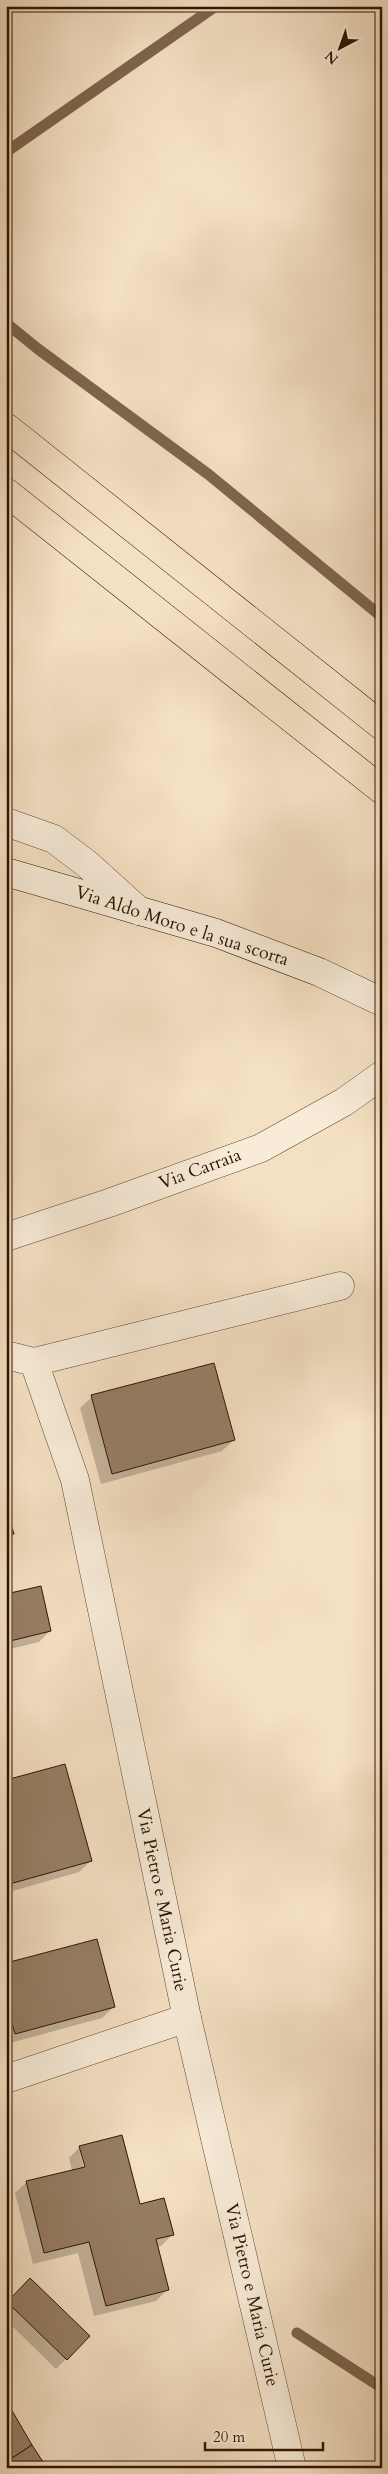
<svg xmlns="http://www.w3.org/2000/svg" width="388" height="2474" font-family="Cardo,serif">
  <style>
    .shadow { fill: #0003; fill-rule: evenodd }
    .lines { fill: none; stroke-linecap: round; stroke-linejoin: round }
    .stream { stroke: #7d654d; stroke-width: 11 }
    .building { fill: #967e65; stroke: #301400 }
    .minor-casing { stroke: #614731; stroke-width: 29 }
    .secondary-casing { stroke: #301400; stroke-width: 29 }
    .trunk-casing { stroke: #301400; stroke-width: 29 }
    .minor { stroke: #f8ebd8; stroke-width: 28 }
    .secondary { stroke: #f8ebd8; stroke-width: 28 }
    .trunk { stroke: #f4e0c3; stroke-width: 28 }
    .labels { text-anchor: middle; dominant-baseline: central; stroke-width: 4.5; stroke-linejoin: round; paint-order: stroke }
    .street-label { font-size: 18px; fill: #301400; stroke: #f8ebd8 }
  </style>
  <rect width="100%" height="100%" fill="#f4e0c3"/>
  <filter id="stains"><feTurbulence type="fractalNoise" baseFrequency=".004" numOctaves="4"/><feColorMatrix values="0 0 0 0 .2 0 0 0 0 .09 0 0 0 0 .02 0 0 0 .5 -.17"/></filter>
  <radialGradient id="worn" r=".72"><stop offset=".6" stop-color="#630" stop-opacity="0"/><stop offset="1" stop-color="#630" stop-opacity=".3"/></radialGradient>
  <!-- shadow -->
  <g class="shadow">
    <polygon points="92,1397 234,1440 222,1451 101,1484 80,1408"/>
    <polygon points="6,1595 50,1631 39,1642 6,1650"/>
    <polygon points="6,1781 91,1861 79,1872 6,1893"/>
    <polygon points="6,1964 114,2007 102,2018 6,2044"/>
    <path d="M80,2147L139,2206L173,2234L161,2246L157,2247L167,2290L156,2301L94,2316L78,2253L33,2264L15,2193L27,2182L72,2171L69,2158ZM80,2153H83L88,2173H85Z"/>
    <polygon points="30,2279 89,2336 56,2369 6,2320 6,2304"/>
  </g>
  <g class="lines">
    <!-- stream -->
    <g class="stream">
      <polyline points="6,152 216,6"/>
      <polyline points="6,323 38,349 208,474 382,617"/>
      <polyline points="297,2333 382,2388"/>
    </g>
  </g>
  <!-- building -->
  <g class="building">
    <polygon points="214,1363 235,1440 112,1474 91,1395"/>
    <polygon points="6,1508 14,1534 6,1536"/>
    <polygon points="41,1586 51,1631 6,1642 6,1594"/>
    <polygon points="65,1764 92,1861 6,1885 6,1780"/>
    <polygon points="97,1939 115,2007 15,2034 6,2002 6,1963"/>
    <polygon points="122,2135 140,2204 164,2198 174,2235 156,2239 169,2290 106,2306 89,2242 44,2253 26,2181 85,2167 79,2146"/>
    <polygon points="30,2278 90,2336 67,2360 7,2302"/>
    <polygon points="7,2402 32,2445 6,2462 6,2402"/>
    <polygon points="32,2445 47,2468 6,2468 6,2462"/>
  </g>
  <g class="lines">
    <!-- minor casing -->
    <g class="minor-casing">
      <g id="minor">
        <polyline points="6,822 54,839 87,864 139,911"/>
        <polyline points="6,1237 109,1203 261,1148 344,1102 382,1075"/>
        <polyline points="6,1355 34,1362 75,1480 187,2018 292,2468"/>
        <polyline points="34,1362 340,1286"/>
        <polyline points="6,2079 187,2018"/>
      </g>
    </g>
    <!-- secondary casing -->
    <g class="secondary-casing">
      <polyline id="secondary" points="6,872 216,933 319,972 382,1002"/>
    </g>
    <!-- trunk casing -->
    <g class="trunk-casing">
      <g id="trunk">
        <polyline points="6,427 382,726"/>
        <polyline points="6,492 382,790"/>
      </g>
    </g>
    <!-- minor -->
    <use href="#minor" class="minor"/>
    <!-- secondary -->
    <use href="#secondary" class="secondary"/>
    <!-- trunk -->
    <use href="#trunk" class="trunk"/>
  </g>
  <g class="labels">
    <!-- street labels -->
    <g class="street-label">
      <text transform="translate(182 926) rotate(18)">Via Aldo Moro e la sua scorta</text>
      <text transform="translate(200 1169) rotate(-20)">Via Carraia</text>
      <text transform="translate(162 1900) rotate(78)">Via Pietro e Maria Curie</text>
      <text transform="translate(252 2295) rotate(77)">Via Pietro e Maria Curie</text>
    </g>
  </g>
  <!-- margin -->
  <rect width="388" height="2474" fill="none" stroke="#f4e0c3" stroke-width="25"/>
  <rect x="8" y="8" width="373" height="2459" fill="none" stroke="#301400" stroke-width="2.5"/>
  <rect x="12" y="12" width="363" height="2449" fill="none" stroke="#301400"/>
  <!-- north arrow -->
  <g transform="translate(340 48) rotate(221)" stroke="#f8ebd8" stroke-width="4" paint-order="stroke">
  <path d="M0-4L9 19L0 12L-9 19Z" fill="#301400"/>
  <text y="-8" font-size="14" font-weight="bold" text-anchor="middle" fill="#301400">N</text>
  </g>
  <!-- scale -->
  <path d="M205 2442v8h118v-8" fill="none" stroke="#301400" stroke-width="2.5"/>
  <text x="213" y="2442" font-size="15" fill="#301400" stroke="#f8ebd8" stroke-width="4" paint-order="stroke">20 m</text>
  <rect width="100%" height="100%" filter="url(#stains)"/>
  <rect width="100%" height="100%" fill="url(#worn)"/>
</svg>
